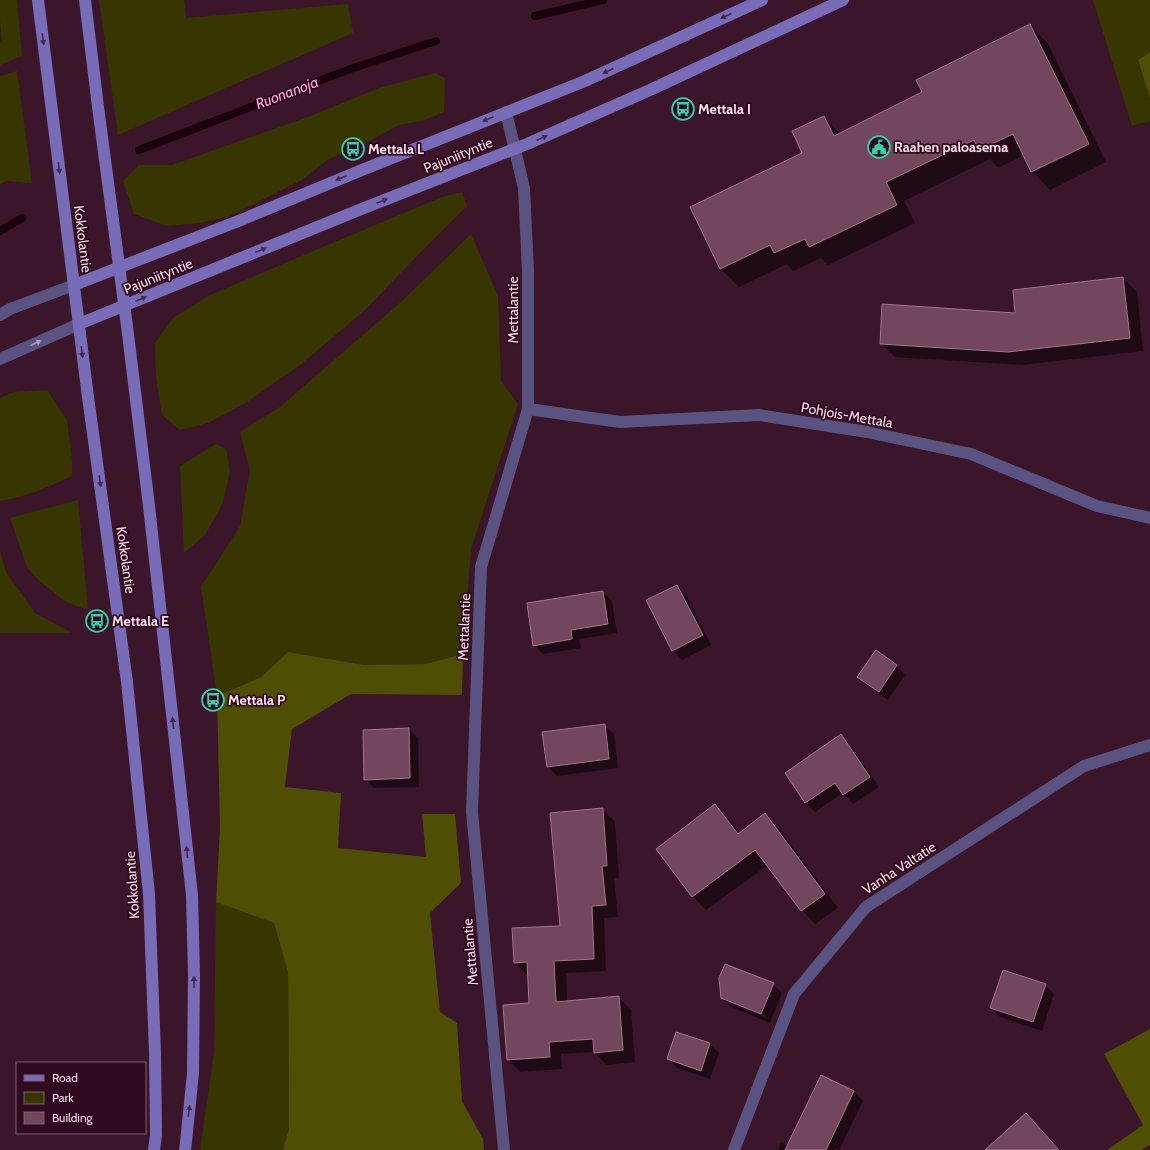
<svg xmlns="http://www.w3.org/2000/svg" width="1150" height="1150" font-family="Cabin,sans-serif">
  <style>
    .green { fill: #373600 }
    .forest { fill: #4f4e05 }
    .shadow { fill: #0007; fill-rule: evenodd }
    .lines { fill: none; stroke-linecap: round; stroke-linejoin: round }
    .stream { stroke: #1b000e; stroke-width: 8 }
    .building { fill: #72465c; stroke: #a4758b }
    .street { stroke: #5a5382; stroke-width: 12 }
    .secondary { stroke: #786cb8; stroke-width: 12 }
    .oneway { fill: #46284e }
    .oneway2 { fill: #a998b6 }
    .labels { text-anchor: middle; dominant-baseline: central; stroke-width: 3.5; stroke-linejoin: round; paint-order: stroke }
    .poi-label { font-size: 14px; font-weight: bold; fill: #f8dee9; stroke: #300b20; text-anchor: start }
    .street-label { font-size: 14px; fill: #f8dee9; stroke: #300b20 }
    .water-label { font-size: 15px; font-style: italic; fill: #fca8d1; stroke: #300b20 }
  </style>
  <rect width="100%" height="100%" fill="#3b1529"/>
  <!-- green -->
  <g class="green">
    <polygon points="0,0 17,0 22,56 0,65 0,41 2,40 0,21"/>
    <polygon points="99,0 184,0 186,18 348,4 353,33 118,135"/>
    <polygon points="1093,0 1150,0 1150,52 1138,60 1150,98 1150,121 1132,126"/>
    <polygon points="17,71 32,183 6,181 0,185 0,76"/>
    <polygon points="435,73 445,78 444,112 422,121 399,125 373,139 327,160 302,180 228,217 199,223 167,226 134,214 123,181 139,165 172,165 308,117 379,88"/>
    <polygon points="462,192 467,206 418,255 364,311 300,365 244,404 208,423 180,430 162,415 156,379 155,343 173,318 208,296 311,252 442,197"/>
    <polygon points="471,234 498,296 501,381 518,404 471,549 463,654 425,664 364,665 288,652 261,677 217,696 201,586 212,570 240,526 250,470 240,432 280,407 402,301"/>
    <path d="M47,390L67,420L72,460V476C48,487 26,497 0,501V398L14,392Z"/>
    <polygon points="216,444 226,449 230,471 223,503 205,535 184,553 180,466"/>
    <polygon points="78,500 88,610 66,602 37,579 27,567 10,518"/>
    <polygon points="0,551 6,572 35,613 72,633 0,633"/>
    <polygon points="216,902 274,923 288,972 289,1129 283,1150 200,1150 214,1052"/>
  </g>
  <!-- forest -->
  <g class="forest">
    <polygon points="1150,52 1150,98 1138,60"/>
    <polygon points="288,652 364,665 425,664 463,654 462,695 351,694 292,729 285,787 341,793 338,848 426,857 422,814 455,814 461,883 430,913 440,1012 457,1023 462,1101 483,1139 484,1150 283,1150 289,1129 288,972 274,923 216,902 220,828 217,696 261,677"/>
    <polygon points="1150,1029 1150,1145 1141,1150 1107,1150 1143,1125 1104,1054"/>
  </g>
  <!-- shadow -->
  <g class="shadow">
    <polygon points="1030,25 1048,44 1106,162 1050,190 1032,171 1024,155 998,168 990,159 904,201 915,223 828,265 821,258 793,271 787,264 739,287 721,269 691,208 804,153 824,117 840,134 924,93"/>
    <polygon points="1123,278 1137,292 1143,351 1022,365 895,357 881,343 1016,314"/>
    <polygon points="676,586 686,595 711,645 682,660 673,650"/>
    <polygon points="603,592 612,601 617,633 579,639 581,648 543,654 534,645"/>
    <polygon points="896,666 905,675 888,700 868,686 859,677"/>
    <polygon points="604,725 614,734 618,768 557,776 548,767"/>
    <polygon points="409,729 418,738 419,787 374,788 365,779"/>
    <polygon points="841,736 850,745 879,787 853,804 843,793 815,812 806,803 786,773"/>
    <polygon points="715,805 729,819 740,834 765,814 779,828 838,908 815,924 802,910 768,865 706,910 692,896"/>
    <polygon points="602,809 615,822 619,878 614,878 618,917 604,918 606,971 566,973 567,1002 619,997 631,1010 635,1062 607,1065 594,1052 561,1054 562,1069 520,1072 508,1059 530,1003 529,975 527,975 515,962 561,927"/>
    <path d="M773,984L782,993L770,1023L731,1007L722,998ZM729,1000L766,1015L765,1017L729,1003Z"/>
    <polygon points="1045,985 1054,994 1042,1031 1000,1017 991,1008"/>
    <polygon points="677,1033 710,1044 719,1053 710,1079 677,1068 668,1059"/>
    <polygon points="854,1092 863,1101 839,1150 836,1148 834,1150 778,1150 781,1143 788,1146"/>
    <polygon points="1026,1114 1040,1128 1060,1150 1007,1150"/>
  </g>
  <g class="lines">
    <!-- stream -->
    <g class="stream">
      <polyline points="535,16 603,0"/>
      <polyline points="139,150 350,69 436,41"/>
      <polyline points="0,231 22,218"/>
    </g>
  </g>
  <!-- building -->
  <g class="building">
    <polygon points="1030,24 1089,144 1031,172 1013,134 979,150 974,140 886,182 897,205 809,247 805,239 774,253 770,245 720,269 690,207 802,153 792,131 824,116 834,136 922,92 916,80"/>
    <polygon points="1123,277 1130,338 1008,352 880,344 882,304 1015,313 1013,290"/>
    <polygon points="677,585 703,635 672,651 646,600"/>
    <polygon points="603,591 608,624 571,630 572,639 533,646 527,603"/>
    <polygon points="876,650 897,665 879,692 857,677"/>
    <polygon points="605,724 609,759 547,767 542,732"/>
    <polygon points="409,728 410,778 364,780 363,730"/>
    <polygon points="841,734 870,777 843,795 835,783 805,803 785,773"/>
    <polygon points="715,804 738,834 765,813 825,894 801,911 755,850 692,897 656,849"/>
    <polygon points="603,808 607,866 602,866 606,905 592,906 594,959 554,961 556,1002 619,996 623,1050 594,1053 593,1039 549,1042 550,1057 507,1060 503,1005 529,1003 527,962 514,963 512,928 560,926 550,813"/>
    <polygon points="725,964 774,983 761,1014 721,998 719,978"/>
    <polygon points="1003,970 1046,984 1033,1022 990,1008"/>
    <polygon points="676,1032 710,1043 701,1071 667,1059"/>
    <polygon points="821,1075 854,1091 826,1150 785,1150"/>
    <polygon points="1026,1113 1059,1150 985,1150"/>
  </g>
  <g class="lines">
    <!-- street -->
    <g class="street">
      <polyline points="0,315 10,309 74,285"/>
      <polyline points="0,359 79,324"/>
      <polyline points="528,409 620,422 759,415 867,432 971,454 1097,506 1150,518"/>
      <polyline points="504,1150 472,812 481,567 528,409 528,271 524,188 506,112"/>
      <polyline points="734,1150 794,994 866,907 1084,766 1150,745"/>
    </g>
    <!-- secondary -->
    <g class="secondary">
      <polyline points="38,0 88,397 127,682 149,894 155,1053 156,1135 154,1150"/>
      <polyline points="85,0 98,107 127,326 149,506 192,895 194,974 193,1073 186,1142 185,1150"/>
      <polyline points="74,285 241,220 362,170 585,81 762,0"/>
      <polyline points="79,324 364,208 527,144 650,90 843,0"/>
    </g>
  </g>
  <!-- one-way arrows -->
  <defs><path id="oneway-solid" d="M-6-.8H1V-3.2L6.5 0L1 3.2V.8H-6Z"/></defs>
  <g class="oneway">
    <use href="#oneway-solid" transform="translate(726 16) rotate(155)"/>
    <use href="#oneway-solid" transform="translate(43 39) rotate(83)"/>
    <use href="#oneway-solid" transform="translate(608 71) rotate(155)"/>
    <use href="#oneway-solid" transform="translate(488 119) rotate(158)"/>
    <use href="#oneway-solid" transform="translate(542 138) rotate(-24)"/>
    <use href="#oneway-solid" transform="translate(59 168) rotate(83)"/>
    <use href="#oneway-solid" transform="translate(341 178) rotate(157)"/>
    <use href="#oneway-solid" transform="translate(382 201) rotate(-21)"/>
    <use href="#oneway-solid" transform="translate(261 250) rotate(-22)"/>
    <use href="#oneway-solid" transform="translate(141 299) rotate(-22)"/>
    <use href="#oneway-solid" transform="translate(82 352) rotate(83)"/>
    <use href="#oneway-solid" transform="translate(100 481) rotate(82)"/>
    <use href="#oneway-solid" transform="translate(173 723) rotate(-96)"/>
    <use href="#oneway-solid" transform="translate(187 852) rotate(-96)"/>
    <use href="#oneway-solid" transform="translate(194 982) rotate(-90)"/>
    <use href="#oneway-solid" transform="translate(189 1111) rotate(-84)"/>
  </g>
  <use class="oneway2" href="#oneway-solid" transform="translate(36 343) rotate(-24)"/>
  <!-- icons -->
  <defs>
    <g id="bus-ring" transform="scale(1.15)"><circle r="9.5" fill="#300b20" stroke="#33d4a8" stroke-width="1.5"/><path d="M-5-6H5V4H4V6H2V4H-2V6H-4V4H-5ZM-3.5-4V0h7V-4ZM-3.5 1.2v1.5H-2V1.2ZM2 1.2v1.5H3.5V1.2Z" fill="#33d4a8"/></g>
    <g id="civic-ring" transform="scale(1.15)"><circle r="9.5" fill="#300b20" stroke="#33d4a8" stroke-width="1.5"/><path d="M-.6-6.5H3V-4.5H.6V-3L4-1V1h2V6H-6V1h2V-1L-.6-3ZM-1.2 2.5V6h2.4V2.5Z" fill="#33d4a8"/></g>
  </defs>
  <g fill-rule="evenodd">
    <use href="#bus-ring" x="683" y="109"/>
    <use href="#civic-ring" x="879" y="147"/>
    <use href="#bus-ring" x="353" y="149"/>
    <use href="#bus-ring" x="97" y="621"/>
    <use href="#bus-ring" x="213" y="700"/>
  </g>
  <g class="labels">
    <!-- poi labels -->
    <g class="poi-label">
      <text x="698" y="109">Mettala I</text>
      <text x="894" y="147">Raahen paloasema</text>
      <text x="368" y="149">Mettala L</text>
      <text x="112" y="621">Mettala E</text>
      <text x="228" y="700">Mettala P</text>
    </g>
    <!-- street labels -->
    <g class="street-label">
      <text transform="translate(458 155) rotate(-22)">Pajuniityntie</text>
      <text transform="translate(83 239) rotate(83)">Kokkolantie</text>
      <text transform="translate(158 276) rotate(-22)">Pajuniityntie</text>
      <text transform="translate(513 310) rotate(-90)">Mettalantie</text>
      <text transform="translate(847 415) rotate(10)">Pohjois-Mettala</text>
      <text transform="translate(126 560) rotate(82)">Kokkolantie</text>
      <text transform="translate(464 627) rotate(-88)">Mettalantie</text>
      <text transform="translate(899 868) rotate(-33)">Vanha Valtatie</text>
      <text transform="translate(132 885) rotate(-94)">Kokkolantie</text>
      <text transform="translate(470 952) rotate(-95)">Mettalantie</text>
    </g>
    <!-- water labels -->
    <g class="water-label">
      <text transform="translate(287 93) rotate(-21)">Ruonanoja</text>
    </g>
  </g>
  <!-- legend -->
  <rect x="16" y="1062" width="130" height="72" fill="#300b20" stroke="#805f70"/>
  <rect x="24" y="1075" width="20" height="6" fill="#786cb8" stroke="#805f70"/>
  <text x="52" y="1082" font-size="12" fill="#f8dee9">Road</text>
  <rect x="24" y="1092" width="20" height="12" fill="#373600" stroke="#805f70"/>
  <text x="52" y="1102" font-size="12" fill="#f8dee9">Park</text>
  <rect x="24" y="1112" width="20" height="12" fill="#72465c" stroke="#805f70"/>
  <text x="52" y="1122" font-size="12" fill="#f8dee9">Building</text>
</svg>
